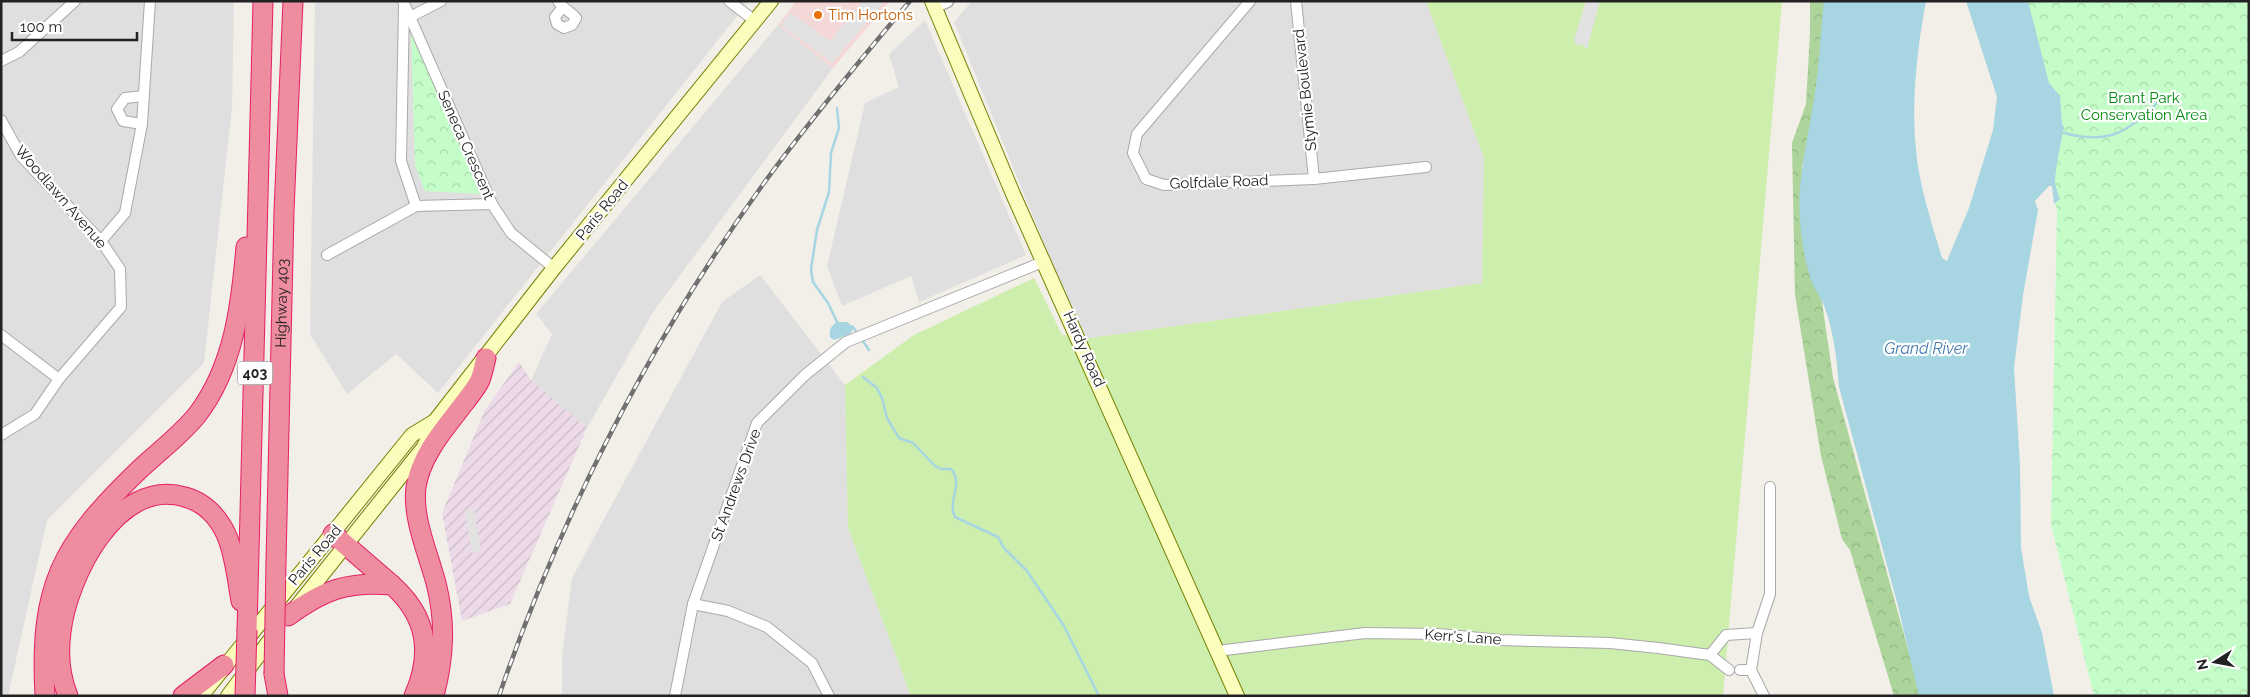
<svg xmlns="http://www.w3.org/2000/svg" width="2250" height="697" font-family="Raleway,sans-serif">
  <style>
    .residential { fill: #e0dfdf }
    .commercial { fill: #f3d8d7 }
    .industrial { fill: url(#industrial-furrows) }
    .grass { fill: #cdeeac }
    .forest { fill: url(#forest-crowns) }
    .park { fill: url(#park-crowns) }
    .parking { fill: #e2e2e2 }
    .water { fill: #a7d5e2 }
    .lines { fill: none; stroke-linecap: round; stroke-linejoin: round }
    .stream { stroke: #a7d5e2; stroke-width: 2.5 }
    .minor-casing { stroke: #a9a9a9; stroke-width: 12 }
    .tertiary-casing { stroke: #a9a9a9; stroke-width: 15 }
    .secondary-casing { stroke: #748100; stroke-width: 16 }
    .motorway-casing { stroke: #e61f64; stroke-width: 21 }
    .minor { stroke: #fff; stroke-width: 10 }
    .tertiary { stroke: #fff; stroke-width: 12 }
    .secondary { stroke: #fafdbb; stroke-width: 14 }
    .motorway { stroke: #ed8d9f; stroke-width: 19 }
    .rail-casing { stroke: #707070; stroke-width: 4.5 }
    .rail { stroke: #fff; stroke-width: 2.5; stroke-dasharray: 8; stroke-linecap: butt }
    .motorway-bridge-casing { stroke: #e61f64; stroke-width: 21; stroke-linecap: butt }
    .motorway-bridge { stroke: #ed8d9f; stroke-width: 19 }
    .food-dot { fill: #e8710a; stroke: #fff; stroke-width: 2 }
    .labels { text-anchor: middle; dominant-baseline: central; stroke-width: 4.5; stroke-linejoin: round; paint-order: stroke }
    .shield { fill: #fff; stroke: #646464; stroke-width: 1 }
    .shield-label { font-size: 14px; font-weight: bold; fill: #222 }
    .food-label { font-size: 15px; fill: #c56008; stroke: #fff; text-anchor: start }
    .street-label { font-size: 15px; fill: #222; stroke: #fff }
    .park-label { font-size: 15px; fill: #058a10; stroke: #fff }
    .water-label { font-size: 16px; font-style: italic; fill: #447ab1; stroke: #fff }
  </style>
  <defs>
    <pattern id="industrial-furrows" width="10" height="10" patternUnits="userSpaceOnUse" patternTransform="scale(1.25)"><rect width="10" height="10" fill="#ecdae8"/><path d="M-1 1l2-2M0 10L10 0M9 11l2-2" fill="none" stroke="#cabbc7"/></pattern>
    <pattern id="forest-crowns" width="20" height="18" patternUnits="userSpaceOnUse" patternTransform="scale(1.25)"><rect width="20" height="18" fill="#acd49b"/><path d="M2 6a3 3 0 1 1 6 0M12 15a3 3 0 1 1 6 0" fill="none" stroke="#94b685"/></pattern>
    <pattern id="park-crowns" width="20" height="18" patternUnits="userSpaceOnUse" patternTransform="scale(1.25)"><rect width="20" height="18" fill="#c5fdc9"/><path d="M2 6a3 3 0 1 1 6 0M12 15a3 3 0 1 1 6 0" fill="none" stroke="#a9d9ac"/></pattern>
  </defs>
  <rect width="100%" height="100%" fill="#f2efe8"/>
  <!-- residential -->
  <g class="residential">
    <polygon points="1,1 234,1 232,107 204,363 47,520 8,696 1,696"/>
    <polygon points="315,1 749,1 438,393 396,354 347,394 310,334"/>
    <polygon points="972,1 1426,1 1484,158 1482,283 1083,339 954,22"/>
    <polygon points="925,20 1026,255 919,302 911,276 842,306 827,266 865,103 899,87 889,54"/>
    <polygon points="778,25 833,68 653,312 587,428 531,380 552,334 536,314"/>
    <polygon points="760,275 845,385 848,528 911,696 562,696 562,657 572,578 722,302"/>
  </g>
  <!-- commercial -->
  <polygon class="commercial" points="796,1 890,1 833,68 778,25"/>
  <!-- industrial -->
  <polygon class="industrial" points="519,362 531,380 587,428 510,604 462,621 442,513 485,410"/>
  <!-- grass -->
  <polygon class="grass" points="1426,1 1782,1 1723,696 911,696 848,528 845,385 914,335 1034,278 1062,335 1082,335 1083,339 1482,283 1484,158"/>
  <!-- forest -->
  <polygon class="forest" points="1810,1 1828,1 1814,128 1802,165 1833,378 1921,696 1894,696 1850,550 1842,539 1821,456 1795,295 1792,143 1806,104 1810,33"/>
  <!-- park -->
  <g class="park">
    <polygon points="2018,1 2249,1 2249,696 2094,696 2051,525 2057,212"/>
    <polygon points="411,31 481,194 425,191 415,165"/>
  </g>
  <!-- parking -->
  <g class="parking">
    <polygon points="863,1 885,1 832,63 781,25 791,13 830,41"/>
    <polygon points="1586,1 1600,1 1587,49 1582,44 1576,45 1574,40"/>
    <polygon points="474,509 481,551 472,553 465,510"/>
  </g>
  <!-- water -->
  <g class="water">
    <path d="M1824,1H1926C1917,50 1911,100 1916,150C1919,186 1932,223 1942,258L1947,261L1969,208L1993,130L1997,97L1966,1H2028L2049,83L2060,96L2062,124L2064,128C2062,134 2054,179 2055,183C2056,188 2058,194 2060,199L2054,204L2052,186H2049L2035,201L2038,210L2023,295L2014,368L2020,465L2021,548L2029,596L2042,633L2054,696H1919L1898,606L1839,387C1837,360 1834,334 1825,308C1822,300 1817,293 1813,285C1805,265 1802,243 1800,221C1797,184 1806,148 1812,111C1819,75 1820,38 1824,1Z"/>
    <path d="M837,322H848L853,329L850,334L834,340L830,337C829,329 831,326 837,322Z"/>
  </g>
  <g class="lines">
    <!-- stream -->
    <g class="stream">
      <polyline points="837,108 839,128 831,153 829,192 817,230 811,269 813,282 828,303 837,322"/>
      <path d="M2064,133C2108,145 2129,132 2158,102"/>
      <polyline points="852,326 856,331"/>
      <polyline points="863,341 869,350"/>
      <path d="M863,377L877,388L882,398L887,418L899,438L913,443L935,466L941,469H951C964,483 947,501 955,517L998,537L1004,548L1027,571L1064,626L1099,696"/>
    </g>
    <!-- minor casing -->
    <g class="minor-casing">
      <g id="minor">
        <polyline points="403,1 492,204 511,233 554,268"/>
        <path d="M558,1C563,9 570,11 576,18L572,25L564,28L557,24L555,17L562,8"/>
        <polyline points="729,1 755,21"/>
        <polyline points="1250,1 1137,134 1133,153 1146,179 1164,185 1314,179 1426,167"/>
        <polyline points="1296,1 1314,179"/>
        <polyline points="404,7 401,161 416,206"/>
        <polyline points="410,17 441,1"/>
        <polyline points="1,61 19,52 75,1"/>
        <polyline points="1,120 21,156 101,241 120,269 121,307 59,379 35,414 1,435"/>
        <polyline points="142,124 123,121 117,109 125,98 144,96"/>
        <polyline points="101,241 125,213 142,124 150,1"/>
        <polyline points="327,255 416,206 492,204"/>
        <polyline points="1,335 59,379"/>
        <polyline points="693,604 728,611 767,627 812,663 829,696"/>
        <polyline points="1217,651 1365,633 1439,634 1501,640 1610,643 1658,648 1710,655 1729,670"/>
        <polyline points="1710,655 1726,635 1757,633"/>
        <polyline points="1740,670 1751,670 1764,696"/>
        <polyline points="1751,670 1757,633 1770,594 1770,487"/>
        <polyline points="675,696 693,604 757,423 805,375 846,342 1045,261"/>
      </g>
    </g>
    <!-- tertiary casing -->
    <g class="tertiary-casing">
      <polyline id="tertiary" points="934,7 947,1"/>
    </g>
    <!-- secondary casing -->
    <g class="secondary-casing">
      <g id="secondary">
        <polyline points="932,1 1013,194 1237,696"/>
        <polyline points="297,606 424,447 435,421 554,268 771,1"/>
        <polyline points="201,696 412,435 435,421"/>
        <polyline points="228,696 276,632"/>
      </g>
    </g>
    <!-- motorway casing -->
    <g class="motorway-casing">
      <g id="motorway">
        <polyline points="333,534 392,585"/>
        <path id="s1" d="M276,561L284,211L293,1"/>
        <path d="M288,616C324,590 347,581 392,585C427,616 433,653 414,696"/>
        <polyline points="247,630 263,1"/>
        <polyline points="274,674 278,696"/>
        <path d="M45,696C39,586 61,545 139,470C158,452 181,435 197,415C234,367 241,305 246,247"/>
        <path d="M68,696C60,676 58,654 61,632C67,578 117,476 185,497C204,502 218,517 226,534C235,554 237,579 241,601"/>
        <polyline points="183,696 224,665"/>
        <path d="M434,696C444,657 446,622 436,583C428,553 412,518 416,487C421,454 446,427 465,402C470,395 477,387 480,380C483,373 484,365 486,358"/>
      </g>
    </g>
    <!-- minor -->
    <use href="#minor" class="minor"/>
    <!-- tertiary -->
    <use href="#tertiary" class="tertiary"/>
    <!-- secondary -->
    <use href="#secondary" class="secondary"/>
    <!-- motorway -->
    <use href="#motorway" class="motorway"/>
    <!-- rail casing -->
    <g class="rail-casing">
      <path id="rail" d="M499,696C562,512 651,340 764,183C810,120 860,60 910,1"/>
    </g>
    <!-- rail -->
    <use href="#rail" class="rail"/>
    <!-- motorway-bridge casing -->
    <g class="motorway-bridge-casing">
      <g id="motorway-bridge">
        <polyline points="274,674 276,561"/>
        <polyline points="245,696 247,630"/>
      </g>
    </g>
    <!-- motorway-bridge -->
    <use href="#motorway-bridge" class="motorway-bridge"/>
  </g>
  <!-- markers -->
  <circle class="food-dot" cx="818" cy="15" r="5"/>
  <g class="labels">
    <!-- shield labels -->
    <rect class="shield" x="237.5" y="361.5" width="35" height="23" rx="4"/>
    <g class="shield-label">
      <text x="255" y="373">403</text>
    </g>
    <!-- food labels -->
    <g class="food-label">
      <text x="828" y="15">Tim Hortons</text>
    </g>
    <!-- street labels -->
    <g class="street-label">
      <text transform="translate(1305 90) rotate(-96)">Stymie Boulevard</text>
      <text transform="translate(466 145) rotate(66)">Seneca Crescent</text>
      <text transform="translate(1219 182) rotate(-2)">Golfdale Road</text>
      <text transform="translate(61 197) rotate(49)">Woodlawn Avenue</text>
      <text transform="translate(602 210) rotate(-51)">Paris Road</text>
      <text stroke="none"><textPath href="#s1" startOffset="258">Highway 403</textPath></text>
      <text transform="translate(1084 349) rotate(66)">Hardy Road</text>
      <text transform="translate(736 485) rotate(-70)">St Andrews Drive</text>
      <text transform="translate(315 555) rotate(-50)">Paris Road</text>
      <text transform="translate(1463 637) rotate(4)">Kerr's Lane</text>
    </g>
    <!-- park labels -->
    <g class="park-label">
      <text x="2144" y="98">Brant Park<tspan x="2144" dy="17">Conservation Area</tspan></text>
    </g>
    <!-- water labels -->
    <g class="water-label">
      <text x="1926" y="348">Grand River</text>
    </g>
  </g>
  <!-- border -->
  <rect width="2250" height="697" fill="none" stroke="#222222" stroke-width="5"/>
  <!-- north arrow -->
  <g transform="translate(2215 662) rotate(259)" stroke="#ffffff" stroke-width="4" paint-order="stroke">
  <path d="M0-4L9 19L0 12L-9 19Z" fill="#222222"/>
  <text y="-8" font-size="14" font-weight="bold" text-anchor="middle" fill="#222222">N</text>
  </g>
  <!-- scale -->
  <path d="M12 32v8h125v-8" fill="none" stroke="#222222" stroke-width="2.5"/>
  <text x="20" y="32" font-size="15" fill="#222222" stroke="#ffffff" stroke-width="4" paint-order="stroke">100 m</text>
</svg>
